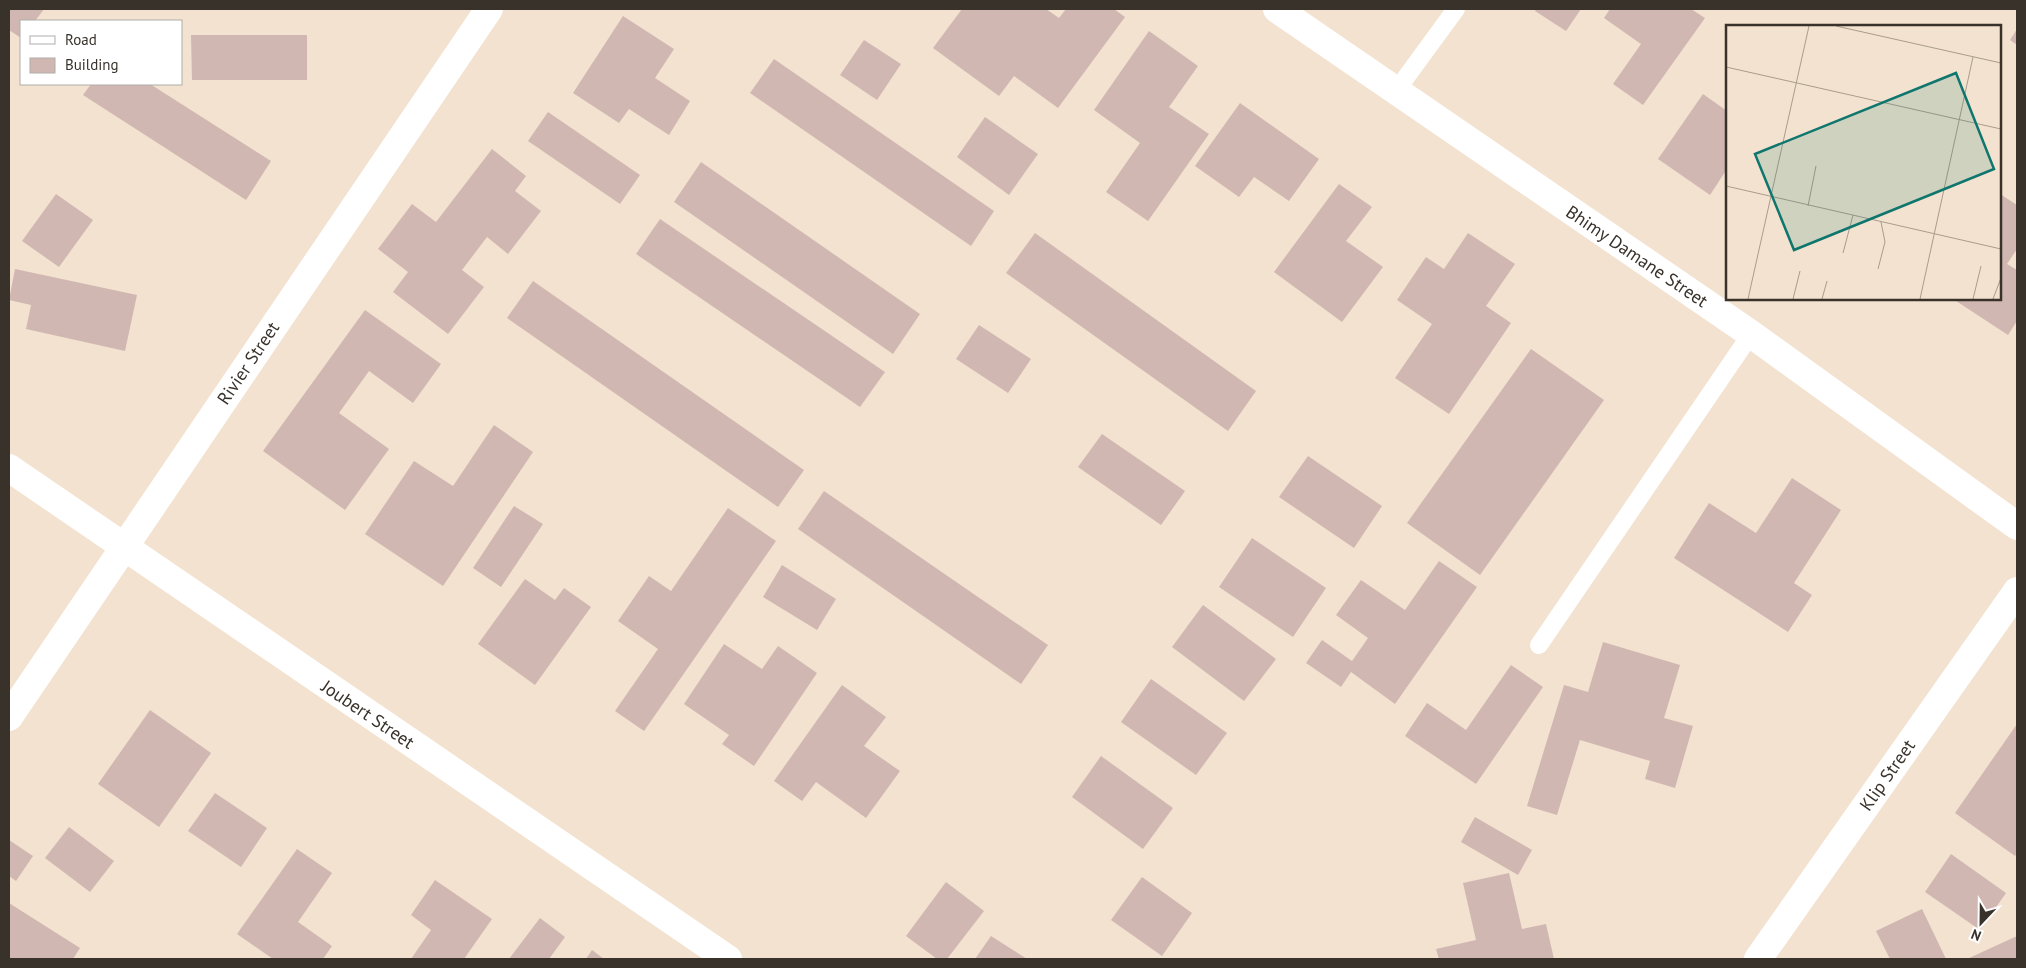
<svg xmlns="http://www.w3.org/2000/svg" width="2026" height="968" font-family="'PT Sans',sans-serif">
  <style>
    .building { fill: #d1b7b2 }
    .lines { fill: none; stroke-linecap: round; stroke-linejoin: round }
    .lane { stroke: #fff; stroke-width: 18 }
    .street { stroke: #fff; stroke-width: 28 }
    .labels { text-anchor: middle; dominant-baseline: central; stroke-width: 5; stroke-linejoin: round; paint-order: stroke }
    .street-label { font-size: 18px; fill: #39322b; stroke: #fff }
    .inset-road { fill: none; stroke: #a99c8d; stroke-width: 1 }
    .view { fill: #0f766e; fill-opacity: 0.15; stroke: #0f766e; stroke-width: 2.5 }
    .inset-edge { fill: none; stroke: #39322b; stroke-width: 2.5 }
  </style>
  <rect width="100%" height="100%" fill="#f3e2cf"/>
  <!-- building -->
  <g class="building">
    <polygon points="9,9 44,9 35,21 21,21 21,38 9,30"/>
    <polygon points="962,9 1046,9 1059,18 1066,9 1114,9 1125,17 1058,108 1014,76 999,96 933,48"/>
    <polygon points="1536,9 1581,9 1566,31 1535,11"/>
    <polygon points="1610,9 1691,9 1705,18 1643,105 1613,84 1641,44 1604,18"/>
    <polygon points="623,16 674,49 655,78 690,101 669,135 629,109 619,123 573,93"/>
    <polygon points="2017,29 2017,45 2010,40"/>
    <polygon points="1149,31 1198,66 1169,107 1209,134 1148,221 1106,192 1140,143 1094,110"/>
    <polygon points="191,35 307,35 307,80 192,80"/>
    <polygon points="864,40 901,64 877,100 840,75"/>
    <polygon points="774,59 994,211 971,246 750,93"/>
    <polygon points="91,84 150,84 271,161 246,200 83,95"/>
    <polygon points="1703,94 1727,111 1727,169 1710,195 1658,159"/>
    <polygon points="1240,103 1319,159 1289,201 1254,177 1239,197 1195,166"/>
    <polygon points="548,112 640,175 620,204 528,141"/>
    <polygon points="985,117 1038,154 1009,195 957,157"/>
    <polygon points="492,149 526,176 515,191 541,211 508,254 487,237 462,270 484,287 448,334 393,292 408,272 378,249 412,204 436,222"/>
    <polygon points="701,162 920,314 893,354 674,202"/>
    <polygon points="1339,184 1372,207 1346,241 1383,267 1342,322 1274,272"/>
    <polygon points="56,194 93,220 59,267 22,241"/>
    <polygon points="2000,194 2017,205 2017,249 2007,264 2017,270 2017,321 2008,335 1953,299 2000,299"/>
    <polygon points="660,219 885,372 860,407 636,254"/>
    <polygon points="1035,233 1256,391 1228,431 1006,273"/>
    <polygon points="1468,233 1515,264 1486,306 1511,323 1449,414 1395,378 1432,324 1397,300 1426,257 1444,269"/>
    <polygon points="15,269 137,295 125,351 26,329 31,305 9,300"/>
    <polygon points="533,281 804,470 778,507 507,318"/>
    <polygon points="365,310 441,364 413,403 369,371 339,413 389,449 345,510 263,451"/>
    <polygon points="979,325 1031,359 1008,393 956,359"/>
    <polygon points="1531,349 1604,400 1480,575 1407,523"/>
    <polygon points="494,425 533,452 443,586 365,534 414,461 453,486"/>
    <polygon points="1102,434 1185,491 1161,525 1078,467"/>
    <polygon points="1308,456 1382,506 1354,548 1279,497"/>
    <polygon points="1792,478 1841,510 1794,583 1812,595 1788,632 1674,558 1709,503 1756,533"/>
    <polygon points="824,491 1048,645 1021,684 798,529"/>
    <polygon points="514,506 543,524 501,587 473,568"/>
    <polygon points="728,508 776,541 644,731 615,711 658,649 618,621 649,576 671,591"/>
    <polygon points="1252,538 1326,588 1293,637 1219,587"/>
    <polygon points="1439,561 1477,587 1395,704 1351,672 1341,687 1306,663 1322,640 1352,661 1368,638 1336,615 1361,580 1405,610"/>
    <polygon points="782,565 836,599 817,630 763,597"/>
    <polygon points="525,579 555,600 564,588 591,607 535,685 478,644"/>
    <polygon points="1203,605 1276,659 1244,701 1172,647"/>
    <polygon points="1603,642 1680,665 1664,718 1693,726 1675,788 1645,779 1650,761 1580,740 1557,815 1527,806 1564,685 1588,692"/>
    <polygon points="724,644 762,669 778,646 817,673 754,766 722,744 729,735 684,704"/>
    <polygon points="1511,665 1543,687 1476,784 1405,736 1427,703 1466,730"/>
    <polygon points="1151,679 1227,733 1196,775 1121,722"/>
    <polygon points="842,685 886,717 864,746 900,771 866,818 816,782 802,801 774,781"/>
    <polygon points="150,710 211,753 159,827 98,784"/>
    <polygon points="2017,724 2017,853 2015,856 1955,813"/>
    <polygon points="1101,756 1173,808 1143,849 1072,797"/>
    <polygon points="215,793 267,828 241,867 188,831"/>
    <polygon points="1475,817 1532,850 1518,875 1461,842"/>
    <polygon points="69,827 114,861 90,892 45,858"/>
    <polygon points="9,840 33,856 16,881 9,876"/>
    <polygon points="297,849 332,873 298,922 332,946 323,959 273,959 237,934"/>
    <polygon points="1951,854 2006,893 1980,930 1925,892"/>
    <polygon points="1509,873 1522,929 1546,924 1554,959 1439,959 1436,949 1476,940 1463,883"/>
    <polygon points="1142,877 1192,913 1162,956 1111,920"/>
    <polygon points="435,880 492,919 464,959 411,959 431,930 411,915"/>
    <polygon points="946,882 984,911 947,959 937,959 906,936"/>
    <polygon points="9,903 80,948 73,959 9,959"/>
    <polygon points="1922,909 1946,959 1890,959 1876,931"/>
    <polygon points="540,918 565,937 549,959 509,959"/>
    <polygon points="991,936 1027,959 975,959"/>
    <polygon points="2017,936 2017,959 1967,959"/>
    <polygon points="592,950 604,959 586,959"/>
  </g>
  <g class="lines">
    <!-- lane -->
    <g class="lane">
      <polyline points="1396,91 1456,9"/>
      <polyline points="1539,645 1751,334"/>
    </g>
    <!-- street -->
    <g class="street">
      <polyline points="1277,9 1751,334 2017,526"/>
      <polyline points="9,468 728,959"/>
      <polyline points="9,717 489,9"/>
      <polyline points="1758,959 2017,591"/>
    </g>
  </g>
  <g class="labels">
    <!-- street labels -->
    <g class="street-label">
      <text transform="translate(1637 256) rotate(34)">Bhimy Damane Street</text>
      <text transform="translate(248 363) rotate(-56)">Rivier Street</text>
      <text transform="translate(368 714) rotate(34)">Joubert Street</text>
      <text transform="translate(1887 775) rotate(-55)">Klip Street</text>
    </g>
  </g>
  <!-- overview -->
  <g transform="translate(1726 25)">
    <rect width="275" height="275" fill="#f3e2cf"/>
    <path class="inset-road" d="M110,1L275,38M0,42L275,104M0,161L275,224M82,181L90,141M117,228L127,190M152,244L159,217L155,197M22,274L83,1M67,274L74,246M96,274L101,256M194,274L247,32M247,274L255,241M267,274L275,253"/>
    <path class="view" d="M230,48L268,144L68,225L29,129Z"/>
    <rect width="275" height="275" class="inset-edge"/>
  </g>
  <!-- border -->
  <rect width="2026" height="968" fill="none" stroke="#39322b" stroke-width="20"/>
  <!-- legend -->
  <rect x="20" y="20" width="162" height="65" fill="#ffffff" stroke="#b0adaa"/>
  <rect x="30" y="36" width="25" height="8" fill="#ffffff" stroke="#b0adaa"/>
  <text x="65" y="45" font-size="15" fill="#39322b">Road</text>
  <rect x="30" y="58" width="25" height="15" fill="#d1b7b2" stroke="#b0adaa"/>
  <text x="65" y="70" font-size="15" fill="#39322b">Building</text>
  <!-- north arrow -->
  <g transform="translate(1981 923) rotate(202)" stroke="#ffffff" stroke-width="4" paint-order="stroke">
  <path d="M0-4L9 19L0 12L-9 19Z" fill="#39322b"/>
  <text y="-8" font-size="14" font-weight="bold" text-anchor="middle" fill="#39322b">N</text>
  </g>
</svg>
